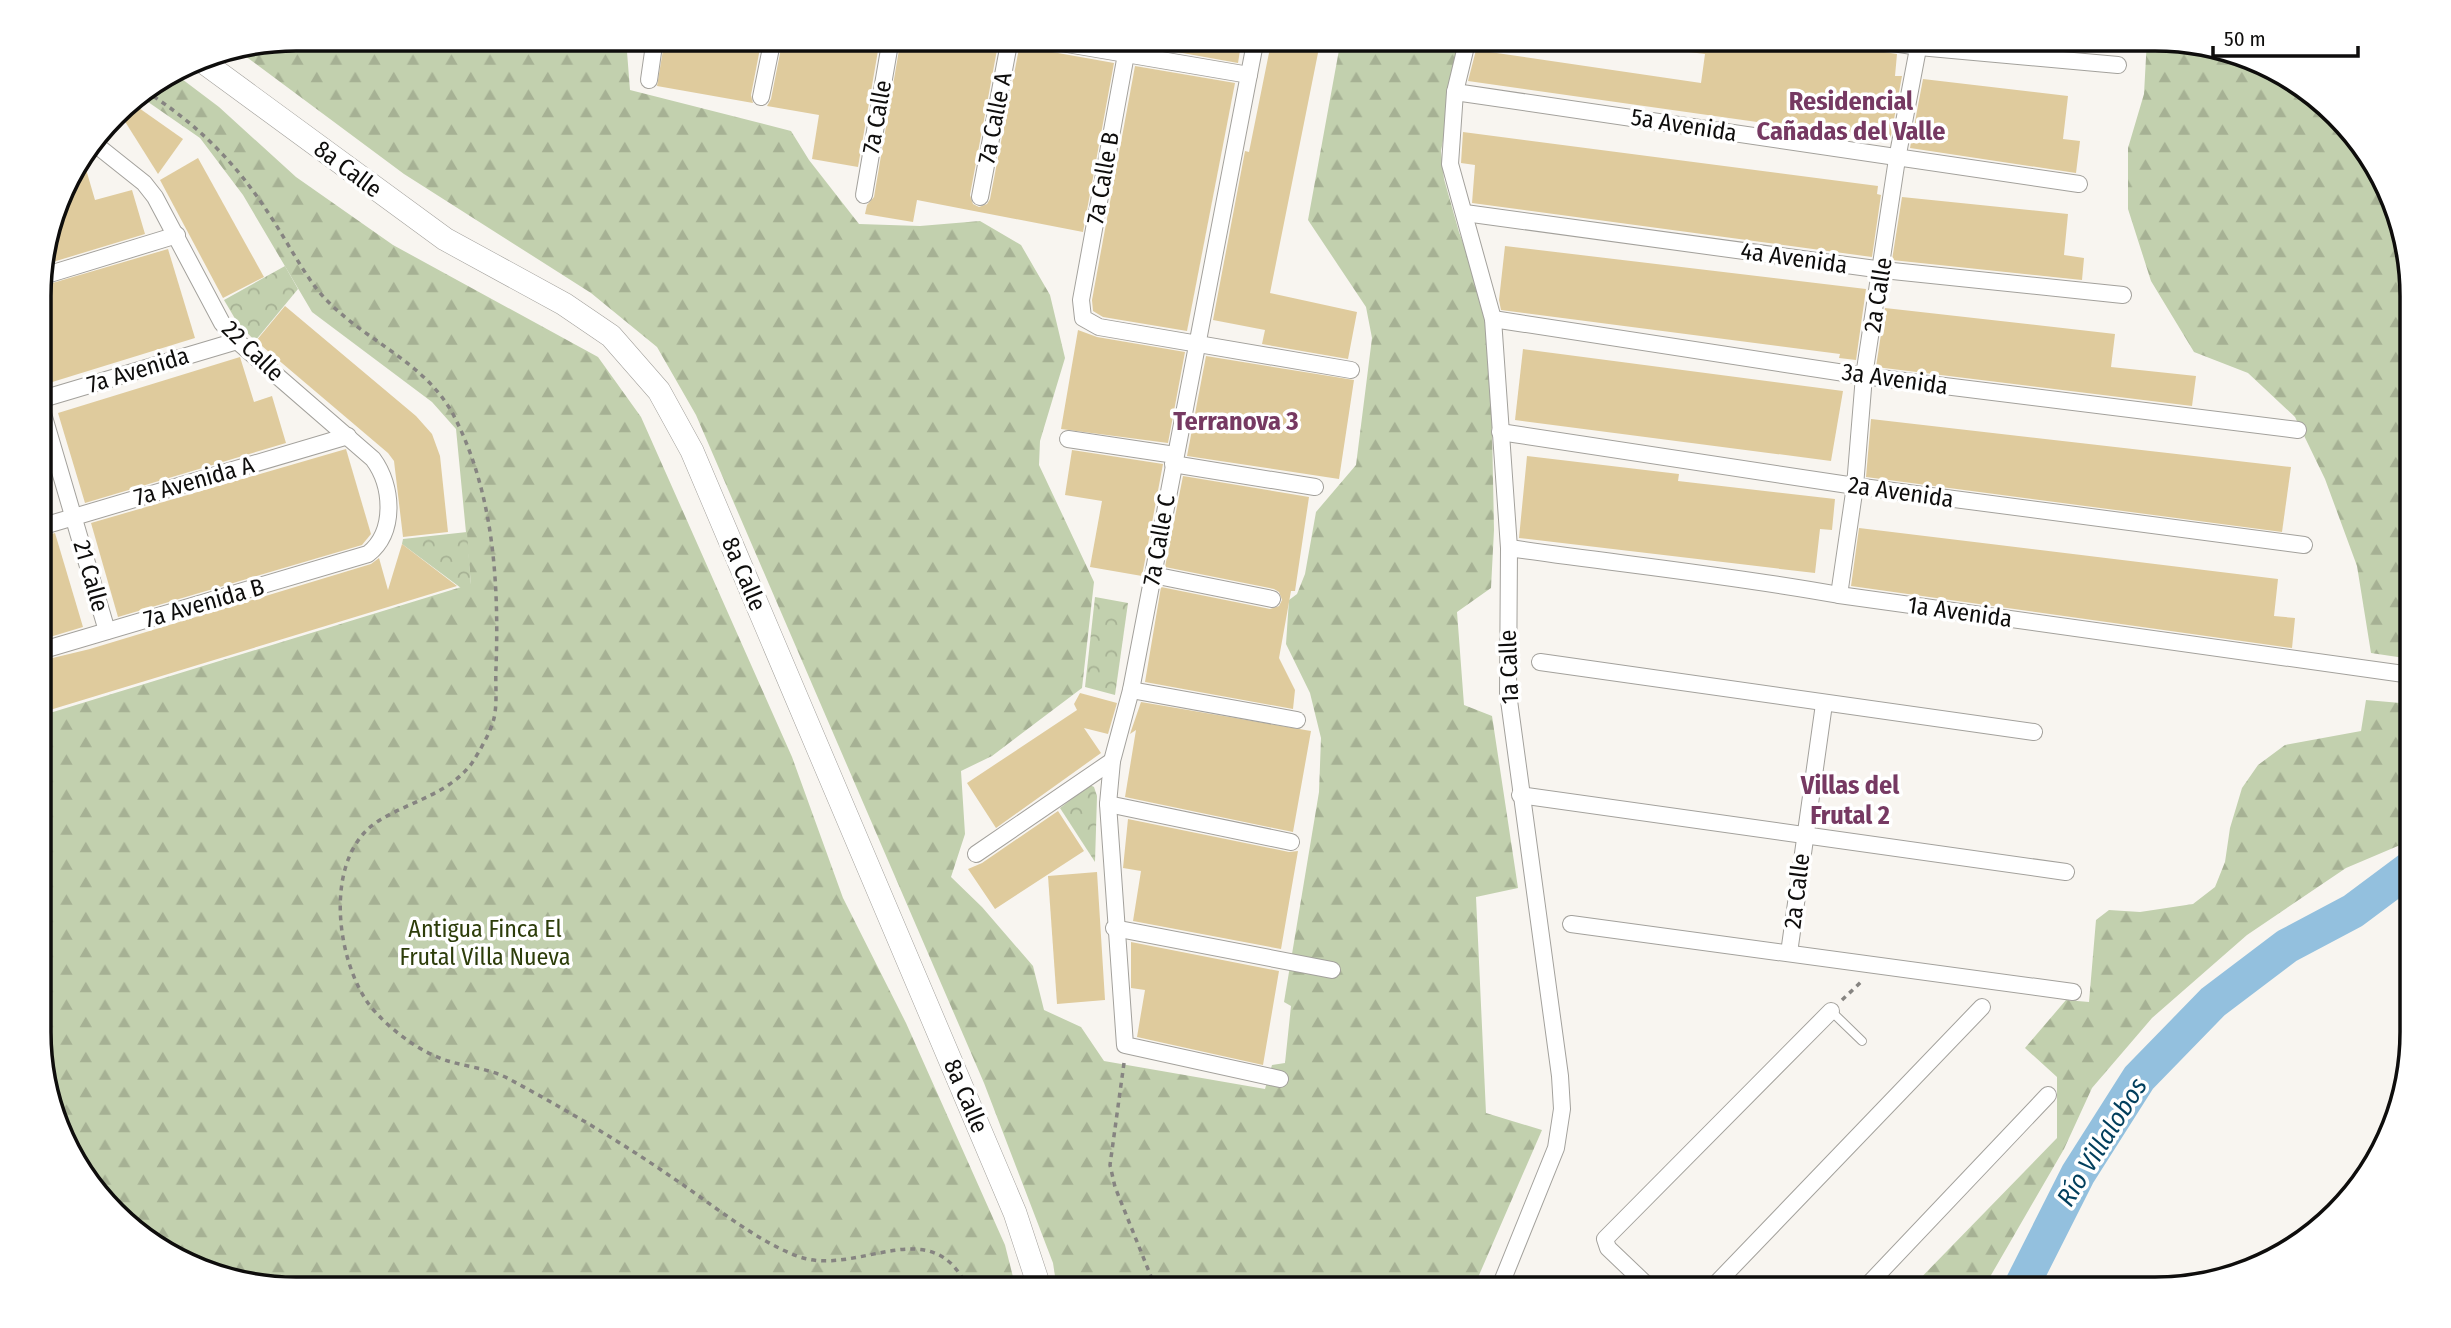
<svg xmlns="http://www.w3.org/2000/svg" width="2451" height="1328" font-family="'Fira Sans Condensed',sans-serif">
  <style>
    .forest { fill: url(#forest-firs) }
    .park { fill: url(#park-crowns) }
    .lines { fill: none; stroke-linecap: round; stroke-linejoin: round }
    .river { stroke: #93c0de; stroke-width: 35 }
    .building { fill: #dfcb9d }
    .service-casing { stroke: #a3a19c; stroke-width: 10 }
    .minor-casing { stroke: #a3a19c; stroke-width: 18 }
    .secondary-casing { stroke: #a3a19c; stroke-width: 24 }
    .path { stroke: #868481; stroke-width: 3.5; stroke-dasharray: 5 5; stroke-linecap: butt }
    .service { stroke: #fff; stroke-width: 8 }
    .minor { stroke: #fff; stroke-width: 16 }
    .secondary { stroke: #fff; stroke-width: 23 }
    .labels { text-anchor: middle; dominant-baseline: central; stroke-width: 7; stroke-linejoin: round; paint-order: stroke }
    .street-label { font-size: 24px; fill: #0e0d0c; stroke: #fff }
    .park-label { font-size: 24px; fill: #2d3d0a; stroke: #fff }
    .neighbourhood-label { font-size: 26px; font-weight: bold; fill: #763962; stroke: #fff }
    .water-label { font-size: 26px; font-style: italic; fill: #013e5c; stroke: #fff }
    .rim { fill: none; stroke: #0e0d0c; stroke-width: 3.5 }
  </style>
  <defs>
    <pattern id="forest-firs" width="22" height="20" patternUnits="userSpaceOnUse" patternTransform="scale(1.75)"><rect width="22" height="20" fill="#c2d0ae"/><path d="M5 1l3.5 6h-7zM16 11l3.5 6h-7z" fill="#a6b194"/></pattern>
    <pattern id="park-crowns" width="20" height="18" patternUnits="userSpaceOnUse" patternTransform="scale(1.75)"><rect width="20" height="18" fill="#c2d0ae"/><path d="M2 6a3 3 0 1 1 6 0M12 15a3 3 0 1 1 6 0" fill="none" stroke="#a6b194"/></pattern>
  </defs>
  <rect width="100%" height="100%" fill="#f8f5f0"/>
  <!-- forest -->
  <g class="forest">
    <polygon points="296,38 626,39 630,90 791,131 809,160 859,224 920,226 980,221 1021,245 1050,295 1065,358 1040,441 1039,465 1094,582 1082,688 992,756 961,771 965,834 951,877 982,907 1033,966 1044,1010 1081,1027 1104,1061 1265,1089 1272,1065 1285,1063 1291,1006 1284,1002 1319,792 1321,738 1310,693 1286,644 1289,600 1297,594 1305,574 1316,512 1356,465 1372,338 1366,307 1308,220 1341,39 1463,39 1441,151 1444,179 1459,232 1486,306 1491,376 1494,530 1491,588 1457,612 1464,705 1492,716 1518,888 1476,897 1486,1113 1542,1130 1473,1289 1057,1289 1053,1263 984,1083 696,415 657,347 591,293 404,174 237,50"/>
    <polygon points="2155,38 2269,65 2369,153 2410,263 2411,659 2371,653 2357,566 2325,479 2295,417 2248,373 2194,352 2151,281 2128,209 2128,148 2144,94 2147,39"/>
    <polygon points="174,73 219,107 296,177 393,245 598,357 641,417 792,757 843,898 906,1023 1005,1245 1016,1289 296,1289 182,1263 91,1188 41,1066 40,716 471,584 456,429 432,402 312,312 243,195 200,138 138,95"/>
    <polygon points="2366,700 2412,704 2412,840 2346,868 2247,935 2152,1018 2092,1088 2064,1149 1983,1289 1910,1289 2057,1138 2057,1077 2025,1048 2066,1000 2089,1002 2096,920 2109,910 2140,912 2193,904 2215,887 2225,862 2230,828 2242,788 2258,765 2285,745 2361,731"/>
  </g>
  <!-- park -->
  <g class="park">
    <polygon points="285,266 298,289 255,341 237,322 224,300"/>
    <polygon points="467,532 471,585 461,588 402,544 403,539"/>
    <polygon points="1095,597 1128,603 1115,695 1085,687"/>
    <polygon points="1090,785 1094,787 1097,796 1095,862 1060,808"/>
  </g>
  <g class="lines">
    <!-- river -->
    <polyline class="river" points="2020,1289 2078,1174 2139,1078 2213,1002 2287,946 2353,911 2412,867"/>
  </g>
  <!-- building -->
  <g class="building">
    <polygon points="665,38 762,38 751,95 753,103 657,86"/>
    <polygon points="783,38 880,39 858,167 812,159 819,115 767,106 771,99"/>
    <polygon points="901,38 999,39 970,195 973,204 979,207 987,204 990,199 1020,43 1030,48 1114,63 1083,232 917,200 913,222 865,214 867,205 874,197"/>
    <polygon points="1139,38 1242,38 1238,63 1138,45"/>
    <polygon points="1272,38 1321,38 1270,293 1357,312 1348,359 1262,344 1265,330 1213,320 1245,151 1249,152"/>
    <polygon points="1658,38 1808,38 1838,42 1838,38 1851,38 1859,48 1897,54 1895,76 1902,76 1890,141 1468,81 1476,50 1701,83 1705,54 1657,48"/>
    <polygon points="2013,38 2072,38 2071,50 2012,45"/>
    <polygon points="1135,66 1235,83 1187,331 1103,317 1093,311 1092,300"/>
    <polygon points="1923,79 2068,96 2063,139 2080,141 2076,173 1910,148"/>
    <polygon points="129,101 183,139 158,174 119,112"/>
    <polygon points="1463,132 1878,186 1877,194 1881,195 1872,257 1472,203 1475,165 1461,163"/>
    <polygon points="198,158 264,277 223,298 160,180"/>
    <polygon points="83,159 95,200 132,190 145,234 43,265 65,183"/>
    <polygon points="1902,197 2068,214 2064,255 2084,258 2082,280 1892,260"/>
    <polygon points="1505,246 1866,289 1856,360 1839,358 1840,354 1501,310 1499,300"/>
    <polygon points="168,249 195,338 49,383 39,349 39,287"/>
    <polygon points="285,306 416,416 432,434 440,456 448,532 403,537 394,461 388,453 256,341"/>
    <polygon points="1885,308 2115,334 2111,367 2196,376 2192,406 1876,367"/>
    <polygon points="1078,330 1097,337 1185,352 1168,443 1061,429"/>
    <polygon points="1523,349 1843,391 1831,461 1515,420"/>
    <polygon points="1206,356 1354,380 1339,479 1187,456"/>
    <polygon points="240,357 254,402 272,396 286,443 85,503 58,413"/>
    <polygon points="1871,419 2291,467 2282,532 1866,477"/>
    <polygon points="346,449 371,534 362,545 118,617 91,523"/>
    <polygon points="1072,450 1163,464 1142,576 1090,567 1102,501 1065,495"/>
    <polygon points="1527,456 1679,474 1678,481 1835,499 1832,530 1820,529 1815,573 1519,538"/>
    <polygon points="1183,476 1309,497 1295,591 1291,591 1279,658 1295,690 1293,709 1145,682 1161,587 1270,609 1279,606 1282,600 1279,592 1274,589 1165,567"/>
    <polygon points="1859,528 2278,579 2274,616 2295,618 2292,648 1851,586"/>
    <polygon points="55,533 83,627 40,640 40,537"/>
    <polygon points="402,544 457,586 40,713 40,661 90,649 371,564 379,558 388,590"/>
    <polygon points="1080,693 1117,703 1108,734 1084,728 1101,753 996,828 967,783 1077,710 1074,704"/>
    <polygon points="1141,702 1311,731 1293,832 1125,797 1136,730 1130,734"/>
    <polygon points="1058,811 1084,851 995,909 968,869 982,863"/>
    <polygon points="1128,819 1289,852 1298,851 1281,949 1133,921 1141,871 1123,868"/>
    <polygon points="1097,872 1105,1000 1057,1004 1048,876"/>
    <polygon points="1131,942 1279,971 1263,1065 1137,1037 1145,990 1131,988"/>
  </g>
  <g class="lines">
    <!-- service casing -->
    <g class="service-casing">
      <polyline id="service" points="1831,1011 1862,1041"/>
    </g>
    <!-- minor casing -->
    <g class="minor-casing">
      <g id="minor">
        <polyline points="1032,38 1249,75"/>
        <polyline points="1129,38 1081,300 1083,318 1099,327 1351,370"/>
        <polyline points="1256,38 1131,690 1112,761 1108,804 1125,1045 1280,1079"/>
        <polyline points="1468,38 1455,92 1450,164 1493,319 1509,548 1508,693 1560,1076 1562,1109 1556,1148 1499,1289"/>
        <polyline points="1861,38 1919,47 2118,65"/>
        <polyline points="649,80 655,38"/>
        <polyline points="1455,92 2079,184"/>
        <polyline points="761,97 773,38"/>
        <polyline points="864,195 891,38"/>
        <polyline points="980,197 1010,38"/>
        <polyline points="1465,213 1883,270 2123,295"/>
        <polyline points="40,277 177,235"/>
        <polyline points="1493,319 1864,376 2298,430"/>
        <polyline points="39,400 107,631"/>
        <polyline points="39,400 237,341"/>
        <polyline points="1500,432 1855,486 2304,545"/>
        <polyline points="1068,439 1175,455"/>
        <polyline points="1173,464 1315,487"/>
        <polyline points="40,527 348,436"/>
        <path d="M1509,548C1619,564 1730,575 1839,595L2411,675"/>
        <polyline points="1153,575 1272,599"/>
        <polyline points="1839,595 1855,486 1864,376 1897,159 1920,38"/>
        <path d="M40,651L368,554C396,532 393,486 373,459L237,341L222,323L155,197L144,183L95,144"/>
        <polyline points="1540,662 2034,732"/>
        <polyline points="1131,690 1297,720"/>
        <polyline points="1520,795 2066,872"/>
        <polyline points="1108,804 1291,842"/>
        <polyline points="976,854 1112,761"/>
        <polyline points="1571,924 2073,992"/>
        <polyline points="1114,928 1332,970"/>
        <polyline points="1789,953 1824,704"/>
        <polyline points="1651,1289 1608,1248 1605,1239 1831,1011"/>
        <polyline points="1711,1289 1982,1007"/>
        <polyline points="1864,1289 2048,1095"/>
      </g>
    </g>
    <!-- secondary casing -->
    <g class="secondary-casing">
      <polyline id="secondary" points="198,58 445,239 564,304 611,336 659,391 692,451 1015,1213 1040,1289"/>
    </g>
    <!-- path -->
    <g class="path">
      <path d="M145,91C195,122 235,162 267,211C284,236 298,264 316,288C356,339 425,358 455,418C494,495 499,584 496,668C495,684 498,706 493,722C489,735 479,752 472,763C449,794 411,801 380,820C323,854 335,956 368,1003C386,1027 419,1052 448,1061C468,1067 491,1069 509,1079C565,1109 621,1142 673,1178C712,1204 753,1239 797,1256C857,1279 932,1208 968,1289"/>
      <polyline points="1842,1000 1862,981"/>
      <polyline points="1124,1063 1110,1165 1115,1187 1156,1289"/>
    </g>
    <!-- service -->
    <use href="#service" class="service"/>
    <!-- minor -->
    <use href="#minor" class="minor"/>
    <!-- secondary -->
    <use href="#secondary" class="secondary"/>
  </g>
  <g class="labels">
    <!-- street labels -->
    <g class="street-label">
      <text transform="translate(877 117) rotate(-80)">7a Calle</text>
      <text transform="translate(995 118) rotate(-79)">7a Calle A</text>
      <text transform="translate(1684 125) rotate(9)">5a Avenida</text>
      <text transform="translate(348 169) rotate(37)">8a Calle</text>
      <text transform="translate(1103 178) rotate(-80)">7a Calle B</text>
      <text transform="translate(1794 258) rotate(8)">4a Avenida</text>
      <text transform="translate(1878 295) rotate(-81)">2a Calle</text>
      <text transform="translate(253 351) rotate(44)">22 Calle</text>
      <text transform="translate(138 370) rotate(-17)">7a Avenida</text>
      <text transform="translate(1895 379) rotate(8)">3a Avenida</text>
      <text transform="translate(194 481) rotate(-16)">7a Avenida A</text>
      <text transform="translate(1901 492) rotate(8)">2a Avenida</text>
      <text transform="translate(1159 540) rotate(-80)">7a Calle C</text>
      <text transform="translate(744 574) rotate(67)">8a Calle</text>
      <text transform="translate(91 576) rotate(74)">21 Calle</text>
      <text transform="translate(204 603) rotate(-16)">7a Avenida B</text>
      <text transform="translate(1960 612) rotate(8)">1a Avenida</text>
      <text transform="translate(1509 667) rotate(-92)">1a Calle</text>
      <text transform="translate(1797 891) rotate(-83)">2a Calle</text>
      <text transform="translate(966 1096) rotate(67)">8a Calle</text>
    </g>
    <!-- park labels -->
    <g class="park-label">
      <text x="485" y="929">Antigua Finca El<tspan x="485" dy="28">Frutal Villa Nueva</tspan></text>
    </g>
    <!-- neighbourhood labels -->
    <g class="neighbourhood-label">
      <text x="1851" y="101">Residencial<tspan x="1851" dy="30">Cañadas del Valle</tspan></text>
      <text x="1236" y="421">Terranova 3</text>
      <text x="1850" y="785">Villas del<tspan x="1850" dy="30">Frutal 2</tspan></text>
    </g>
    <!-- water labels -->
    <g class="water-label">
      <text transform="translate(2102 1142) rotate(-58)">Río Villalobos</text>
    </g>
  </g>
  <!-- crop -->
  <path d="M0 0H2451V1328H0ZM296 51H2155A245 245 0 0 1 2400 296V1032A245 245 0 0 1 2155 1277H296A245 245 0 0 1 51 1032V296A245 245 0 0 1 296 51Z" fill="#fff" fill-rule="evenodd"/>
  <path class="rim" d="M296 51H2155A245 245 0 0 1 2400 296V1032A245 245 0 0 1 2155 1277H296A245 245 0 0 1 51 1032V296A245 245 0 0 1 296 51Z"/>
  <!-- scale -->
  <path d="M2213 46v10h145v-10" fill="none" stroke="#0e0d0c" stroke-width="3.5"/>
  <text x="2224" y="46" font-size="21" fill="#0e0d0c" stroke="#ffffff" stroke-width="5" paint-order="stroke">50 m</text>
</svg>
